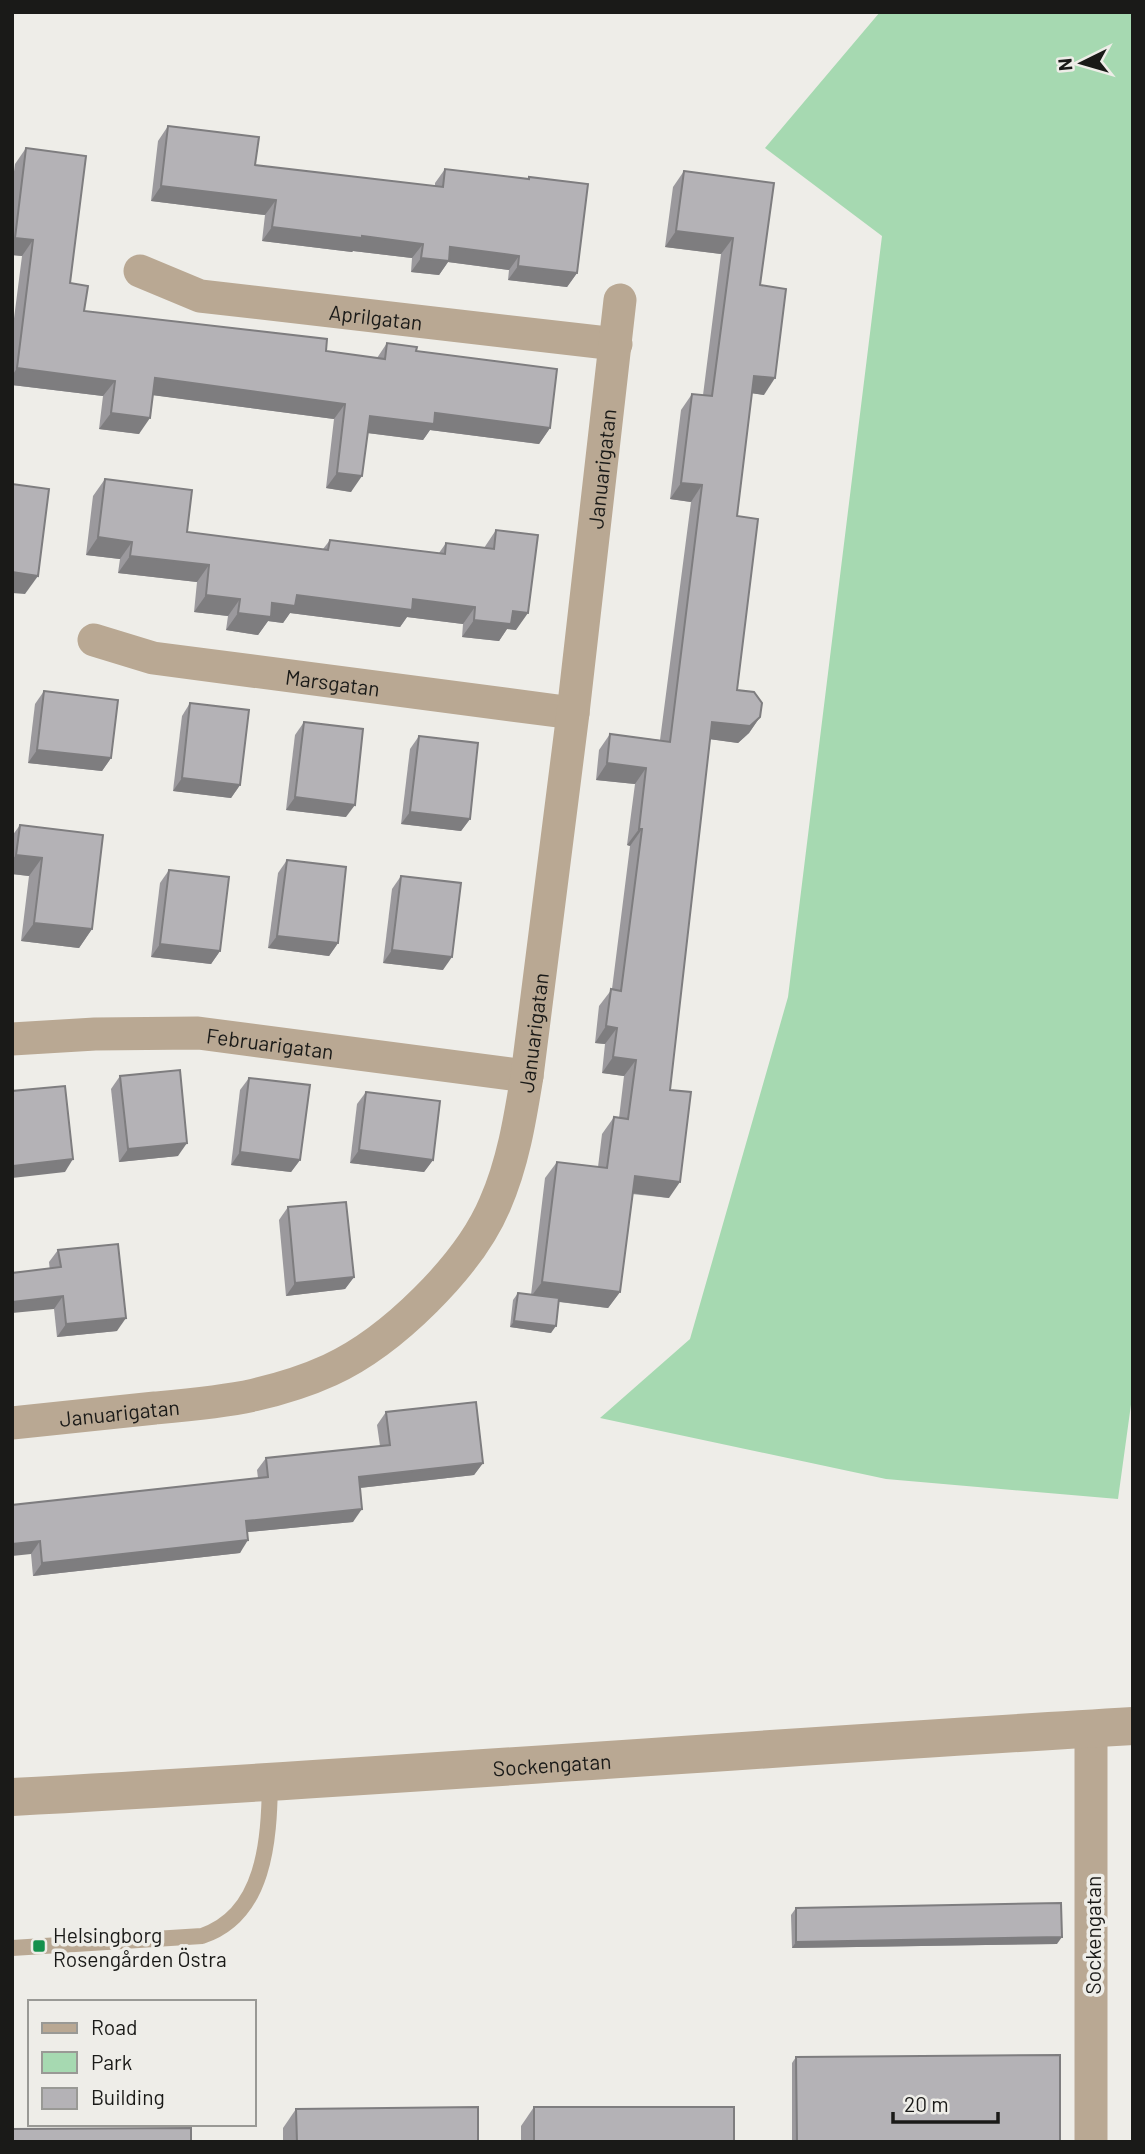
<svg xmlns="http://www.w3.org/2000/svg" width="1145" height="2154" font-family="Barlow,sans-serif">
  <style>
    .green { fill: #a6d9b1 }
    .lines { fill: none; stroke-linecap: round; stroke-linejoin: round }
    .service { stroke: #b9a893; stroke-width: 16 }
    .minor { stroke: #b9a893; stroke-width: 33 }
    .tertiary { stroke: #b9a893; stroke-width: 38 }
    .wall { fill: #9b999d }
    .shaded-wall { fill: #7e7d7f }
    .building { fill: #b4b2b6; stroke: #7e7d7f; stroke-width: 2 }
    .poi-dot { fill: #14904c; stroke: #eeede8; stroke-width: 2.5 }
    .labels { text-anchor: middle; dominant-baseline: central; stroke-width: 7; stroke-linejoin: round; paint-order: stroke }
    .street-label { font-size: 21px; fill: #1a1a18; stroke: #eeede8 }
    .poi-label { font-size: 21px; fill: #1a1a18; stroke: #eeede8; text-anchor: start }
  </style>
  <rect width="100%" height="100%" fill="#eeede8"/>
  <!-- green -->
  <polygon class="green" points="880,12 1133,12 1133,1390 1118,1499 886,1479 600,1418 690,1339 788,997 882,236 765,148"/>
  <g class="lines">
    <!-- service -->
    <path class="service" d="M12,1948L202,1936C265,1915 269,1840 270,1783"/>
    <!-- minor -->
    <g class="minor">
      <path id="s1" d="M140,271L200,296L616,344"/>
      <path id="s2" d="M94,640L153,658L573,713"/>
      <path id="s3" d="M12,1039L95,1034L198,1033L527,1076"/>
      <path id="s4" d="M12,1423C60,1418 107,1413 155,1408C188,1405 222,1402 254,1395C280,1389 306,1381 330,1370C391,1342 469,1266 495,1204C513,1163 520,1119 527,1076L573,713L620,300"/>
      <polyline points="1091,1728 1091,2142"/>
    </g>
    <!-- tertiary -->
    <path class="tertiary" id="s5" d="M12,1797C386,1777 759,1748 1133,1726"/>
  </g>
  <!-- wall -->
  <g class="wall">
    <polygon points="168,126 255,165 435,186 435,183 445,169 527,179 529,177 577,273 567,287 508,280 509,270 448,262 439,275 411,272 412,258 353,251 352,252 262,241 265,215 151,201 158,141"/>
    <polygon points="26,148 70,283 84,311 326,351 377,358 387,343 416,351 550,428 539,444 430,430 423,440 368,433 351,492 326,488 334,419 153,395 139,434 99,429 103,396 12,385 12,334 22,256 12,255 12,187 15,164"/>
    <polygon points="684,171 774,183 760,285 764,395 752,393 737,516 737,690 760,717 749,733 738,743 710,739 670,1090 669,1198 632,1194 620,1292 608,1308 559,1302 551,1333 510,1327 513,1300 518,1293 531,1295 545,1178 557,1162 598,1167 602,1134 614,1117 619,1118 624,1076 602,1073 605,1044 595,1043 599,1006 612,989 630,846 627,845 635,784 596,780 599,750 610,734 660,740 691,502 670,499 681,410 692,394 703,395 721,254 665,247 673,187"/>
    <polygon points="105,479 187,532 323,549 330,540 439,553 446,543 484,548 496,530 516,630 507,629 499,641 462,637 463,624 407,617 400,627 290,613 283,623 268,621 258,635 226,630 228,616 194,612 197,582 118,573 120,559 86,555 93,496"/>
    <polygon points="44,691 111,758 102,771 28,763 35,704"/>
    <polygon points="190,703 240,785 231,798 173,791 182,716"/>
    <polygon points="304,722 346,817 286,810 295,735"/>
    <polygon points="419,736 470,819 461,831 401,824 410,749"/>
    <polygon points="20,825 92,929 79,948 21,941 29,876 12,874 12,836"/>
    <polygon points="287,860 338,943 329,956 268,948 278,873"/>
    <polygon points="169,870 220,951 211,964 151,957 160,883"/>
    <polygon points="401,876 443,970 383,963 392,889"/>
    <polygon points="120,1076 178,1156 119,1162 111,1089"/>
    <polygon points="249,1078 300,1160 291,1172 231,1165 240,1090"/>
    <polygon points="366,1092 433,1160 424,1172 350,1163 357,1104"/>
    <polygon points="288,1207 354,1277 345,1289 286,1296 279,1220"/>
    <polygon points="58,1250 117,1331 57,1337 49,1262"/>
    <polygon points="386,1412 483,1463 474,1475 360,1488 353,1522 248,1532 240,1553 33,1576 31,1554 12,1505 258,1478 257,1470 266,1458 380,1446 377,1425"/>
    <polygon points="796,1908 1057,1944 792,1948 791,1915"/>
    <polygon points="796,2057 1060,2142 792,2142 792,2063"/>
    <polygon points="534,2107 734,2142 521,2142 521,2126"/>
    <polygon points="296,2109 478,2142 283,2142 283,2128"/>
  </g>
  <!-- shaded-wall -->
  <g class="shaded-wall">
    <polygon points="161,186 276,200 265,215 151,201"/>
    <polygon points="272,227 362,236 423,244 412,258 353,251 352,252 262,241"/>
    <polygon points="676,231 733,238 721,254 665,247"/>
    <polygon points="15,238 33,240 22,256 12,255 12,242"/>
    <polygon points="450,247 519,256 509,270 448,262 439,275 411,272 421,258"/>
    <polygon points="518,266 577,273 567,287 508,280"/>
    <polygon points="17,368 115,381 103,396 12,385 12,376"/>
    <polygon points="754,376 775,378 764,395 743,392"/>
    <polygon points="155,378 345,404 334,419 144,394"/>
    <polygon points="111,413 150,418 139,434 99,429"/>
    <polygon points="435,413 550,428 539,444 430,430 423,440 359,432 370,416"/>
    <polygon points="337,473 362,476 351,492 326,488"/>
    <polygon points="681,483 702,485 691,502 670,499"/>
    <polygon points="98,537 132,542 120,559 86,555"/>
    <polygon points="130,556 209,565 197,582 118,573"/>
    <polygon points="12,572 38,576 25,594 12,593"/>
    <polygon points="206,595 240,599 228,616 194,612"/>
    <polygon points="297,595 413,599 475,607 463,624 407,617 400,627 290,613 283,623 268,621 258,635 226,630 238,613"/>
    <polygon points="513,611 528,613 516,630 507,629 499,641 462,637 474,620"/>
    <polygon points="760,717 749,733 738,743 701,738 712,722"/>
    <polygon points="37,750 111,758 102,771 28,763"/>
    <polygon points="607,763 646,768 635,784 596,780"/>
    <polygon points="182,778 240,785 231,798 173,791"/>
    <polygon points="295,797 355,805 346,817 286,810"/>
    <polygon points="410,812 470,819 461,831 401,824"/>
    <polygon points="639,829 642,829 630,846 627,845"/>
    <polygon points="16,855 42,858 29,876 12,874 12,860"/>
    <polygon points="34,923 92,929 79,948 21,941"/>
    <polygon points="277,936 338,943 329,956 268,948"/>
    <polygon points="160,944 220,951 211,964 151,957"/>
    <polygon points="392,950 452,957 443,970 383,963"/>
    <polygon points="606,1026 617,1028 605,1044 595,1043"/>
    <polygon points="613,1057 636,1060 624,1076 602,1073"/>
    <polygon points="187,1143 178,1156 119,1162 128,1149"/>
    <polygon points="359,1150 433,1160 424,1172 350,1163"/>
    <polygon points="240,1152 300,1160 291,1172 231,1165"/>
    <polygon points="73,1159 65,1172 12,1178 12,1167 13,1166"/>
    <polygon points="635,1176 680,1182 669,1198 623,1192"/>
    <polygon points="354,1277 345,1289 286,1296 295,1283"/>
    <polygon points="542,1282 620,1292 608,1308 530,1298"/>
    <polygon points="63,1296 54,1309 12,1313 12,1302"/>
    <polygon points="126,1318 117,1331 57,1337 66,1324"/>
    <polygon points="514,1321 556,1326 551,1333 510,1327"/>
    <polygon points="483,1463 474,1475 350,1489 359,1477"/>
    <polygon points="362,1509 353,1522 237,1533 246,1521"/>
    <polygon points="248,1540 240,1553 33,1576 42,1563"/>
    <polygon points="40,1541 31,1554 12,1556 12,1544"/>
    <polygon points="1062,1937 1057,1944 792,1948 796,1942"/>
  </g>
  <!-- building -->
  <g class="building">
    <polygon points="168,126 259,137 255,165 443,187 445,169 529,179 529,177 588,184 577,273 518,266 519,256 450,247 449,261 421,258 423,244 362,236 362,238 272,227 276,200 161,186"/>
    <polygon points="26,148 86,156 70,283 88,286 84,311 327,339 326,351 385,359 387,343 417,347 416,351 557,369 550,428 435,413 434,424 370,416 362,476 337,473 345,404 155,378 150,418 111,413 115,381 17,368 33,240 15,238"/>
    <polygon points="684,171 774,183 760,285 786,289 775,378 754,376 737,516 758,519 737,690 754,692 762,703 760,717 750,726 712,722 670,1090 691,1092 680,1182 635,1176 620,1292 542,1282 557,1162 607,1168 614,1117 628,1119 636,1060 613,1057 617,1028 606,1026 611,989 621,991 642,829 639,829 646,768 607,763 610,734 670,742 702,485 681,483 692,394 712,396 733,238 676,231"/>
    <polygon points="105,479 192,490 187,532 328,550 330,540 445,554 446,543 494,549 496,530 538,535 528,613 513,611 511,624 474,620 475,607 413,599 412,610 297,595 295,606 272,603 271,617 238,613 240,599 206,595 209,565 130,556 132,542 98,537"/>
    <polygon points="12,484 49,489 38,576 12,572"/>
    <polygon points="44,691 118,700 111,758 37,750"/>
    <polygon points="190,703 249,710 240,785 182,778"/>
    <polygon points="304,722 363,729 355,805 295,797"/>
    <polygon points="419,736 478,743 470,819 410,812"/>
    <polygon points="20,825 103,835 92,929 34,923 42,858 16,855"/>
    <polygon points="287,860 346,867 338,943 277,936"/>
    <polygon points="169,870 229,877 220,951 160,944"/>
    <polygon points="401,876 461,883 452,957 392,950"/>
    <polygon points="180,1070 187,1143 128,1149 120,1076"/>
    <polygon points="249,1078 310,1085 300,1160 240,1152"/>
    <polygon points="65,1086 73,1159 13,1166 12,1154 12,1091"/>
    <polygon points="366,1092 440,1101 433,1160 359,1150"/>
    <polygon points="346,1202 354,1277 295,1283 288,1207"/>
    <polygon points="118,1244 126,1318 66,1324 63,1296 12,1302 12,1273 61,1267 58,1250"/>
    <polygon points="518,1293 559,1298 556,1326 514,1321"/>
    <polygon points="476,1402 483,1463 359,1477 362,1509 246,1521 248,1540 42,1563 40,1541 12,1544 12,1505 268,1477 266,1458 390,1445 386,1412"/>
    <polygon points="1061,1903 1062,1937 796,1942 796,1908"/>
    <polygon points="1060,2055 1060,2142 797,2142 796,2057"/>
    <polygon points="478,2107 478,2142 297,2142 296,2109"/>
    <rect x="534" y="2107" width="200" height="35"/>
    <polygon points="191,2128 191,2142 12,2142 12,2129"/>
  </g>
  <!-- markers -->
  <rect class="poi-dot" x="32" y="1939" width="14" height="14" rx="3.5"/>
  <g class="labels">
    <!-- street labels -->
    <g class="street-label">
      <text stroke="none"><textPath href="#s1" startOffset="242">Aprilgatan</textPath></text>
      <text stroke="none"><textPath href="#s4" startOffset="1306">Januarigatan</textPath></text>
      <text stroke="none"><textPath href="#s2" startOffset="243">Marsgatan</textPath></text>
      <text stroke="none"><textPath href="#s4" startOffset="738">Januarigatan</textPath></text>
      <text stroke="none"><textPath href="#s3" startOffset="259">Februarigatan</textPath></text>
      <text stroke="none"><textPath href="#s4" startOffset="108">Januarigatan</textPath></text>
      <text stroke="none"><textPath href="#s5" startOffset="541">Sockengatan</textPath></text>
      <text transform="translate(1092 1935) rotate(-90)">Sockengatan</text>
    </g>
    <!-- poi labels -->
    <g class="poi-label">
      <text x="53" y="1934">Helsingborg<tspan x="53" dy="24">Rosengården Östra</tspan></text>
    </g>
  </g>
  <!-- border -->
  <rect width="1145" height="2154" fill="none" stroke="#1a1a18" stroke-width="28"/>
  <!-- legend -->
  <rect x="28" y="2000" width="228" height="126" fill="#eeede8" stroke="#999995" stroke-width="2"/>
  <rect x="42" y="2023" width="35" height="10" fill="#b9a893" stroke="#999995" stroke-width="2"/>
  <text x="91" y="2035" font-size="21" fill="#1a1a18">Road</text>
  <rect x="42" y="2052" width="35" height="21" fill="#a6d9b1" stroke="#999995" stroke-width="2"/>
  <text x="91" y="2070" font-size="21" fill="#1a1a18">Park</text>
  <rect x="42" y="2088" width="35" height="21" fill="#b4b2b6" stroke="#999995" stroke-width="2"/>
  <text x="91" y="2105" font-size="21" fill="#1a1a18">Building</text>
  <!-- north arrow -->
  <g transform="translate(1082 63) rotate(265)" stroke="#eeede8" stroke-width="5" paint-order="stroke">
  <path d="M0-5L12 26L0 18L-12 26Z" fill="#1a1a18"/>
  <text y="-10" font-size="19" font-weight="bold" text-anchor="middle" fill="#1a1a18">N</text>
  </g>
  <!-- scale -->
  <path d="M893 2112v10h105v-10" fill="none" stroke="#1a1a18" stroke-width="3.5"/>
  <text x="904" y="2112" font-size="21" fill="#1a1a18" stroke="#eeede8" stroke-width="5" paint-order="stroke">20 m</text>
</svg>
